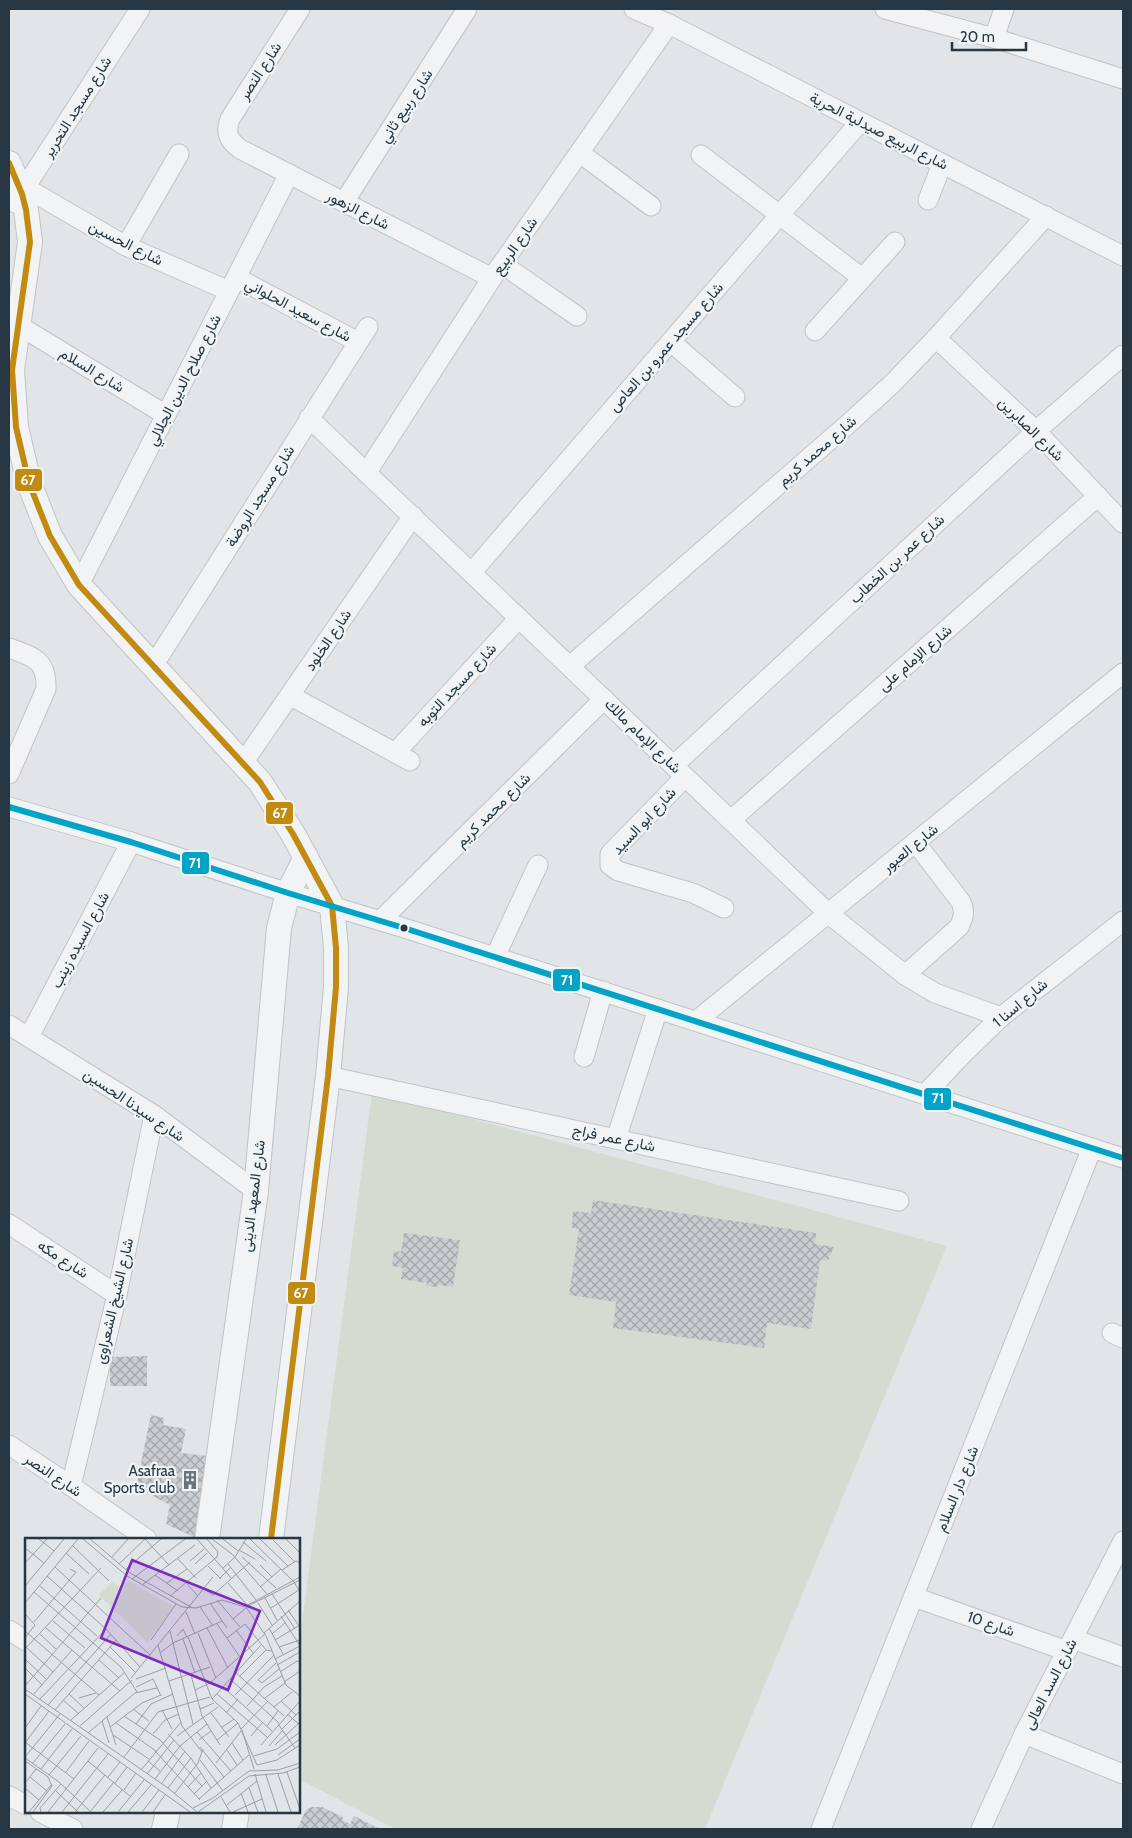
<svg xmlns="http://www.w3.org/2000/svg" width="1132" height="1838" font-family="Cabin,Vazirmatn,sans-serif">
  <style>
    .green { fill: #d4dcd2 }
    .building { fill: url(#building-cross-hatch) }
    .lines { fill: none; stroke-linecap: round; stroke-linejoin: round }
    .minor-casing { stroke: #c0c3c6; stroke-width: 21 }
    .tertiary-casing { stroke: #c0c3c6; stroke-width: 26 }
    .minor { stroke: #f2f3f4; stroke-width: 19 }
    .tertiary { stroke: #f2f3f4; stroke-width: 24 }
    .bus-1-casing { stroke: #eff4f7; stroke-width: 10 }
    .bus-2-casing { stroke: #eff4f7; stroke-width: 10 }
    .bus-1 { stroke: #c38a11; stroke-width: 6 }
    .bus-2 { stroke: #02a3c7; stroke-width: 6 }
    .bus-dot { fill: #273643; stroke: #eff4f7; stroke-width: 2 }
    .labels { text-anchor: middle; dominant-baseline: central; stroke-width: 4.5; stroke-linejoin: round; paint-order: stroke }
    .street-label { font-size: 15px; fill: #273643; stroke: #eff4f7 }
    .poi-label { font-size: 15px; fill: #273643; stroke: #eff4f7; text-anchor: end }
    .inset-road { fill: none; stroke: #979fa6; stroke-width: 1 }
    .view { fill: #7b2cbf; fill-opacity: 0.15; stroke: #7b2cbf; stroke-width: 2.5 }
    .inset-edge { fill: none; stroke: #273643; stroke-width: 2.5 }
    .line-badge { stroke: #eff4f7; stroke-width: 2 }
    .badge-label { font-size: 14px; text-anchor: middle; font-weight: bold; fill: #fff }
  </style>
  <defs>
    <pattern id="building-cross-hatch" width="8" height="8" patternUnits="userSpaceOnUse" patternTransform="scale(1.25)"><rect width="8" height="8" fill="#cacdd0"/><path d="M0 0l8 8M0 8l8-8" fill="none" stroke="#a4a7aa"/></pattern>
  </defs>
  <rect width="100%" height="100%" fill="#e2e5e8"/>
  <!-- green -->
  <polygon class="green" points="372,1092 947,1246 705,1829 395,1829 299,1779 299,1645"/>
  <!-- building -->
  <g class="building">
    <polygon points="593,1200 816,1233 815,1244 834,1247 828,1261 820,1260 811,1329 767,1323 764,1348 613,1328 616,1302 569,1295 579,1229 572,1228 573,1211 591,1213"/>
    <polygon points="404,1233 460,1240 453,1287 438,1285 437,1287 426,1286 427,1283 401,1279 403,1268 392,1266 394,1251 401,1252"/>
    <polygon points="147,1356 147,1386 110,1386 110,1357"/>
    <polygon points="151,1415 164,1418 163,1425 186,1429 181,1453 208,1456 198,1539 166,1524 170,1505 136,1487"/>
    <polygon points="311,1807 322,1807 343,1817 342,1820 350,1824 354,1816 380,1829 297,1829 306,1810"/>
  </g>
  <g class="lines">
    <!-- minor casing -->
    <g class="minor-casing">
      <g id="minor">
        <path d="M300,9L230,119C225,132 228,140 240,149L492,278"/>
        <polyline points="634,9 669,24 1123,256"/>
        <polyline points="885,9 994,38 1123,79"/>
        <polyline points="994,38 1004,9"/>
        <polyline points="580,153 651,206"/>
        <polyline points="701,155 862,278"/>
        <polyline points="26,188 126,246 229,291"/>
        <polyline points="928,200 942,164"/>
        <polyline points="344,202 467,9"/>
        <polyline points="15,203 140,9"/>
        <polyline points="126,246 179,154"/>
        <polyline points="502,264 577,316"/>
        <polyline points="237,278 358,342"/>
        <polyline points="18,325 166,415"/>
        <polyline points="815,331 895,242"/>
        <polyline points="936,338 1036,431 1123,523"/>
        <polyline points="671,342 735,397"/>
        <polyline points="309,418 829,914 905,975 935,993 1001,1017"/>
        <polyline points="367,472 492,278 669,24"/>
        <polyline points="472,572 860,122"/>
        <polyline points="79,585 289,174"/>
        <path d="M9,648C34,657 47,660 46,689L9,774"/>
        <polyline points="153,666 368,327"/>
        <polyline points="570,666 847,425 893,383 936,338 1046,216"/>
        <polyline points="291,696 410,761"/>
        <polyline points="395,753 519,618"/>
        <polyline points="243,763 413,516"/>
        <polyline points="674,765 1036,431 1123,355"/>
        <polyline points="685,777 610,854 610,865 618,871 693,893 724,908"/>
        <polyline points="9,807 131,842 288,893 404,928 1123,1158"/>
        <polyline points="731,820 1098,496"/>
        <polyline points="381,920 604,699"/>
        <polyline points="495,957 538,865"/>
        <path d="M905,975L959,927C964,917 965,911 961,902L916,843"/>
        <polyline points="696,1021 1123,673"/>
        <polyline points="9,1025 154,1115 256,1191"/>
        <polyline points="29,1037 131,842"/>
        <polyline points="584,1057 603,991"/>
        <polyline points="328,1076 899,1201"/>
        <polyline points="925,1094 962,1055 1001,1017 1123,921"/>
        <polyline points="616,1139 658,1009"/>
        <polyline points="9,1224 117,1295"/>
        <polyline points="1112,1333 1123,1338"/>
        <polyline points="9,1445 71,1486 147,1539"/>
        <polyline points="71,1486 117,1295 154,1115"/>
        <polyline points="914,1597 1067,1651"/>
        <polyline points="9,1630 26,1641"/>
        <polyline points="1073,1639 1123,1657"/>
        <polyline points="1024,1734 1123,1774"/>
        <polyline points="9,1796 26,1805"/>
        <polyline points="40,1812 73,1829"/>
        <polyline points="821,1829 1092,1148"/>
        <polyline points="981,1829 1024,1734 1123,1541"/>
      </g>
    </g>
    <!-- tertiary casing -->
    <g class="tertiary-casing">
      <g id="tertiary">
        <polyline points="9,163 22,194 26,210 30,242 12,370 16,427 29,483 50,536 79,585 260,782 293,834 332,906 336,948 336,987 328,1076 271,1539"/>
        <polyline points="207,1539 256,1191 279,928 288,893 306,857"/>
        <polyline points="164,1829 168,1812"/>
        <polyline points="234,1829 237,1812"/>
      </g>
    </g>
    <!-- minor -->
    <use href="#minor" class="minor"/>
    <!-- tertiary -->
    <use href="#tertiary" class="tertiary"/>
    <!-- bus-1 casing -->
    <g class="bus-1-casing">
      <polyline id="bus-1" points="9,163 22,194 26,210 30,242 12,370 16,427 29,483 50,536 79,585 260,782 293,834 332,906 336,948 336,987 328,1076 271,1539"/>
    </g>
    <!-- bus-2 casing -->
    <g class="bus-2-casing">
      <polyline id="bus-2" points="9,807 131,842 288,893 404,928 1123,1158"/>
    </g>
    <!-- bus-1 -->
    <use href="#bus-1" class="bus-1"/>
    <!-- bus-2 -->
    <use href="#bus-2" class="bus-2"/>
  </g>
  <!-- icons -->
  <defs>
    <g id="building-bare" transform="scale(1.5)"><path d="M-4-6H4V6H1V3H-1V6H-4ZM-2.5-4.3h1.7v1.8h-1.7ZM.8-4.3h1.7v1.8H.8ZM-2.5-1h1.7V.8h-1.7ZM.8-1h1.7V.8H.8Z" fill="#68737d" stroke="#eff4f7" stroke-width="2.5" paint-order="stroke"/></g>
  </defs>
  <g fill-rule="evenodd">
    <use href="#building-bare" x="190" y="1480"/>
  </g>
  <!-- markers -->
  <circle class="bus-dot" cx="404" cy="928" r="4.5"/>
  <g class="labels">
    <!-- street labels -->
    <g class="street-label">
      <text transform="translate(260 71) rotate(-57)">شارع النصر</text>
      <text transform="translate(406 106) rotate(-57)">شارع ربيع ثاني</text>
      <text transform="translate(77 107) rotate(-58)">شارع مسجد التحرير</text>
      <text transform="translate(879 131) rotate(27)">شارع الربيع صيدلية الحرية</text>
      <text transform="translate(358 210) rotate(27)">شارع الزهور</text>
      <text transform="translate(126 243) rotate(27)">شارع الحسين</text>
      <text transform="translate(515 246) rotate(-55)">شارع الربيع</text>
      <text transform="translate(298 310) rotate(28)">شارع سعيد الحلواني</text>
      <text transform="translate(666 347) rotate(-49)">شارع مسجد عمرو بن العاص</text>
      <text transform="translate(92 370) rotate(31)">شارع السلام</text>
      <text transform="translate(184 380) rotate(-63)">شارع صلاح الدين الجلالي</text>
      <text transform="translate(1031 429) rotate(44)">شارع الصابرين</text>
      <text transform="translate(817 451) rotate(-41)">شارع محمد كريم</text>
      <text transform="translate(260 496) rotate(-58)">شارع مسجد الروضة</text>
      <text transform="translate(897 559) rotate(-43)">شارع عمر بن الخطاب</text>
      <text transform="translate(328 640) rotate(-56)">شارع الخلود</text>
      <text transform="translate(915 658) rotate(-41)">شارع الإمام على</text>
      <text transform="translate(457 685) rotate(-47)">شارع مسجد التوبه</text>
      <text transform="translate(643 736) rotate(44)">شارع الإمام مالك</text>
      <text transform="translate(493 810) rotate(-45)">شارع محمد كريم</text>
      <text transform="translate(644 821) rotate(-47)">شارع ابو السيد</text>
      <text transform="translate(910 848) rotate(-39)">شارع العبور</text>
      <text transform="translate(80 940) rotate(-62)">شارع السيده زينب</text>
      <text transform="translate(1020 1003) rotate(-40)">شارع اسنا 1</text>
      <text transform="translate(134 1105) rotate(34)">شارع سيدنا الحسين</text>
      <text transform="translate(614 1138) rotate(12)">شارع عمر فراج</text>
      <text transform="translate(253 1196) rotate(-83)">شارع المعهد الدينى</text>
      <text transform="translate(63 1259) rotate(33)">شارع مكه</text>
      <text transform="translate(114 1301) rotate(-77)">شارع الشيخ الشعراوى</text>
      <text transform="translate(53 1475) rotate(34)">شارع النصر</text>
      <text transform="translate(957 1489) rotate(-68)">شارع دار السلام</text>
      <text transform="translate(991 1624) rotate(19)">شارع 10</text>
      <text transform="translate(1050 1684) rotate(-63)">شارع السد العالى</text>
    </g>
    <!-- poi labels -->
    <g class="poi-label">
      <text x="175" y="1471">Asafraa<tspan x="175" dy="17">Sports club</tspan></text>
    </g>
  </g>
  <!-- overview -->
  <g transform="translate(25 1538)">
    <rect width="275" height="275" fill="#e2e5e8"/>
    <path d="M88,43L96,50L104,43L149,69L122,104L74,57Z" fill="#d4dcd2"/>
    <path class="inset-road" d="M14,1L29,13M58,1L102,38L157,69L171,70L197,62L220,69M65,1L105,35L166,69M120,1L144,27M172,1L207,41M187,1L207,16L242,56M198,1L213,13M225,1L269,44L275,54M235,1L263,28M261,1L275,15M248,2L270,24M218,4L241,23M47,7L84,43M0,10L19,25M214,12L230,21M41,15L64,36M87,19L103,1M217,19L251,50M153,21L171,40M165,23L179,11M0,25L22,1M94,26L120,1M170,26L182,15M203,26L231,62M235,27L247,39M183,28L196,41M30,29L125,117M198,30L210,19L221,1M101,31L136,1M257,32L271,23L275,25M130,37L153,53M22,38L81,91L115,129M195,40L206,29M107,41L160,1M142,45L162,31M203,45L222,67M162,46L173,58M14,47L72,98M117,47L170,7M0,48L39,1M235,49L256,31M179,51L188,57L225,24M9,54L96,129L112,154M247,56L270,91M145,58L192,19L193,14L182,1M240,60L252,82M192,62L215,89M0,65L53,1M185,65L202,90M233,65L247,87M221,68L275,39M175,69L188,88M221,69L241,98L261,147L275,158M221,69L275,42M246,70L274,52M263,72L274,88M161,74L170,96M0,76L10,87L0,100M256,78L275,108M208,81L221,70M28,83L60,110M9,84L51,34L45,31M192,86L215,119M21,90L95,153M182,90L203,130M244,90L258,116M211,92L228,115M0,93L74,157M145,93L168,186M173,95L191,140M239,95L275,63M15,96L32,112M247,96L260,85M152,98L158,91L162,99M163,99L187,161L213,185L232,227M202,100L220,86L241,112L247,113M158,101L170,135M126,102L151,66M250,102L275,87M133,107L157,188L177,214M1,109L28,134M85,109L110,134M254,109L275,102M0,111L76,30M136,114L148,105L197,83M250,121L275,108M1,122L22,142M74,122L94,140M251,125L233,142L237,145L254,131M252,127L275,114M0,130L17,147M210,134L259,178M255,134L272,123L275,124M166,137L177,178L195,207M215,138L241,112M106,140L188,39M111,141L141,130M205,141L254,185M144,143L185,129M259,144L275,133M0,148L76,60M111,149L128,141L136,158M198,149L247,193M0,151L143,250L172,274M170,152L185,145L240,96M0,156L165,274M9,156L47,112M44,156L59,170M192,156L242,199M210,157L249,117M54,160L71,155M240,160L260,145M15,161L81,91M187,161L236,107M38,162L53,175M256,163L271,177M23,167L86,96M222,168L239,149L257,138M249,169L267,154M108,171L124,183M175,171L189,165M30,172L91,102M137,172L147,191M186,175L204,199M201,175L213,161M262,176L275,187M99,178L135,202L177,248M82,179L91,207M45,183L100,134M77,183L84,205M91,185L131,213M111,186L126,166L148,156M253,186L270,210M55,188L107,142M242,188L253,173M85,189L117,165L136,157M0,190L16,168M196,190L209,181M216,191L243,163M257,191L275,173M217,192L229,231M172,194L206,233M63,195L110,155L132,150M128,196L140,182L154,176M143,196L166,220L186,250M88,197L124,221M152,198L193,169M226,198L238,184M174,202L186,193M192,202L213,185M0,204L49,241M0,205L24,173M207,205L218,222M236,207L275,163M250,207L275,184M244,208L258,192M175,209L199,239M202,212L212,227M130,213L175,262M253,217L275,201M229,218L252,211L275,194M0,219L35,176M99,219L133,174L185,159M0,220L34,244L66,274M175,222L198,253M0,223L23,239L27,248L8,274M63,223L106,259M123,223L135,233M8,225L40,186M191,225L216,193M232,227L252,222L275,207M16,231L47,191M116,232L156,184M41,234L64,203M262,234L275,271M122,236L149,202M230,236L241,274M253,236L266,274M24,237L56,198M241,237L253,274M5,239L22,253M83,239L95,224M130,241L155,208L182,186M0,245L11,231M90,245L102,229M137,245L160,213M163,249L176,235M0,250L14,262M143,250L166,220M224,250L233,274M99,252L111,235M31,253L53,274M150,255L173,225L178,211M216,255L223,274M169,256L182,243M196,259L205,274M174,261L224,217M202,267L232,243M168,270L188,260L224,233L253,232L275,225M4,274L27,246M16,274L15,270L36,246M23,274L73,210M37,274L83,216M50,274L80,237M65,274L89,244M78,274L98,251M93,274L119,242M103,274L126,247M117,274L134,252M128,274L140,257M173,274L224,238L258,235L275,229M208,274L237,261"/>
    <path class="view" d="M107,22L235,73L203,152L76,100Z"/>
    <rect width="275" height="275" class="inset-edge"/>
  </g>
  <g class="line-badge">
    <rect x="14" y="468" width="29" height="24" rx="5" fill="#c38a11"/>
    <rect x="265" y="801" width="29" height="24" rx="5" fill="#c38a11"/>
    <rect x="181" y="851" width="29" height="24" rx="5" fill="#02a3c7"/>
    <rect x="552" y="968" width="29" height="24" rx="5" fill="#02a3c7"/>
    <rect x="923" y="1087" width="29" height="24" rx="5" fill="#02a3c7"/>
    <rect x="287" y="1281" width="29" height="24" rx="5" fill="#c38a11"/>
  </g>
  <g class="badge-label">
    <text x="28" y="485">67</text>
    <text x="280" y="818">67</text>
    <text x="195" y="868">71</text>
    <text x="567" y="985">71</text>
    <text x="938" y="1103">71</text>
    <text x="301" y="1298">67</text>
  </g>
  <!-- border -->
  <rect width="1132" height="1838" fill="none" stroke="#273643" stroke-width="20"/>
  <!-- scale -->
  <path d="M952 42v8h74v-8" fill="none" stroke="#273643" stroke-width="2.5"/>
  <text x="960" y="42" font-size="15" fill="#273643" stroke="#eff4f7" stroke-width="4" paint-order="stroke">20 m</text>
</svg>
